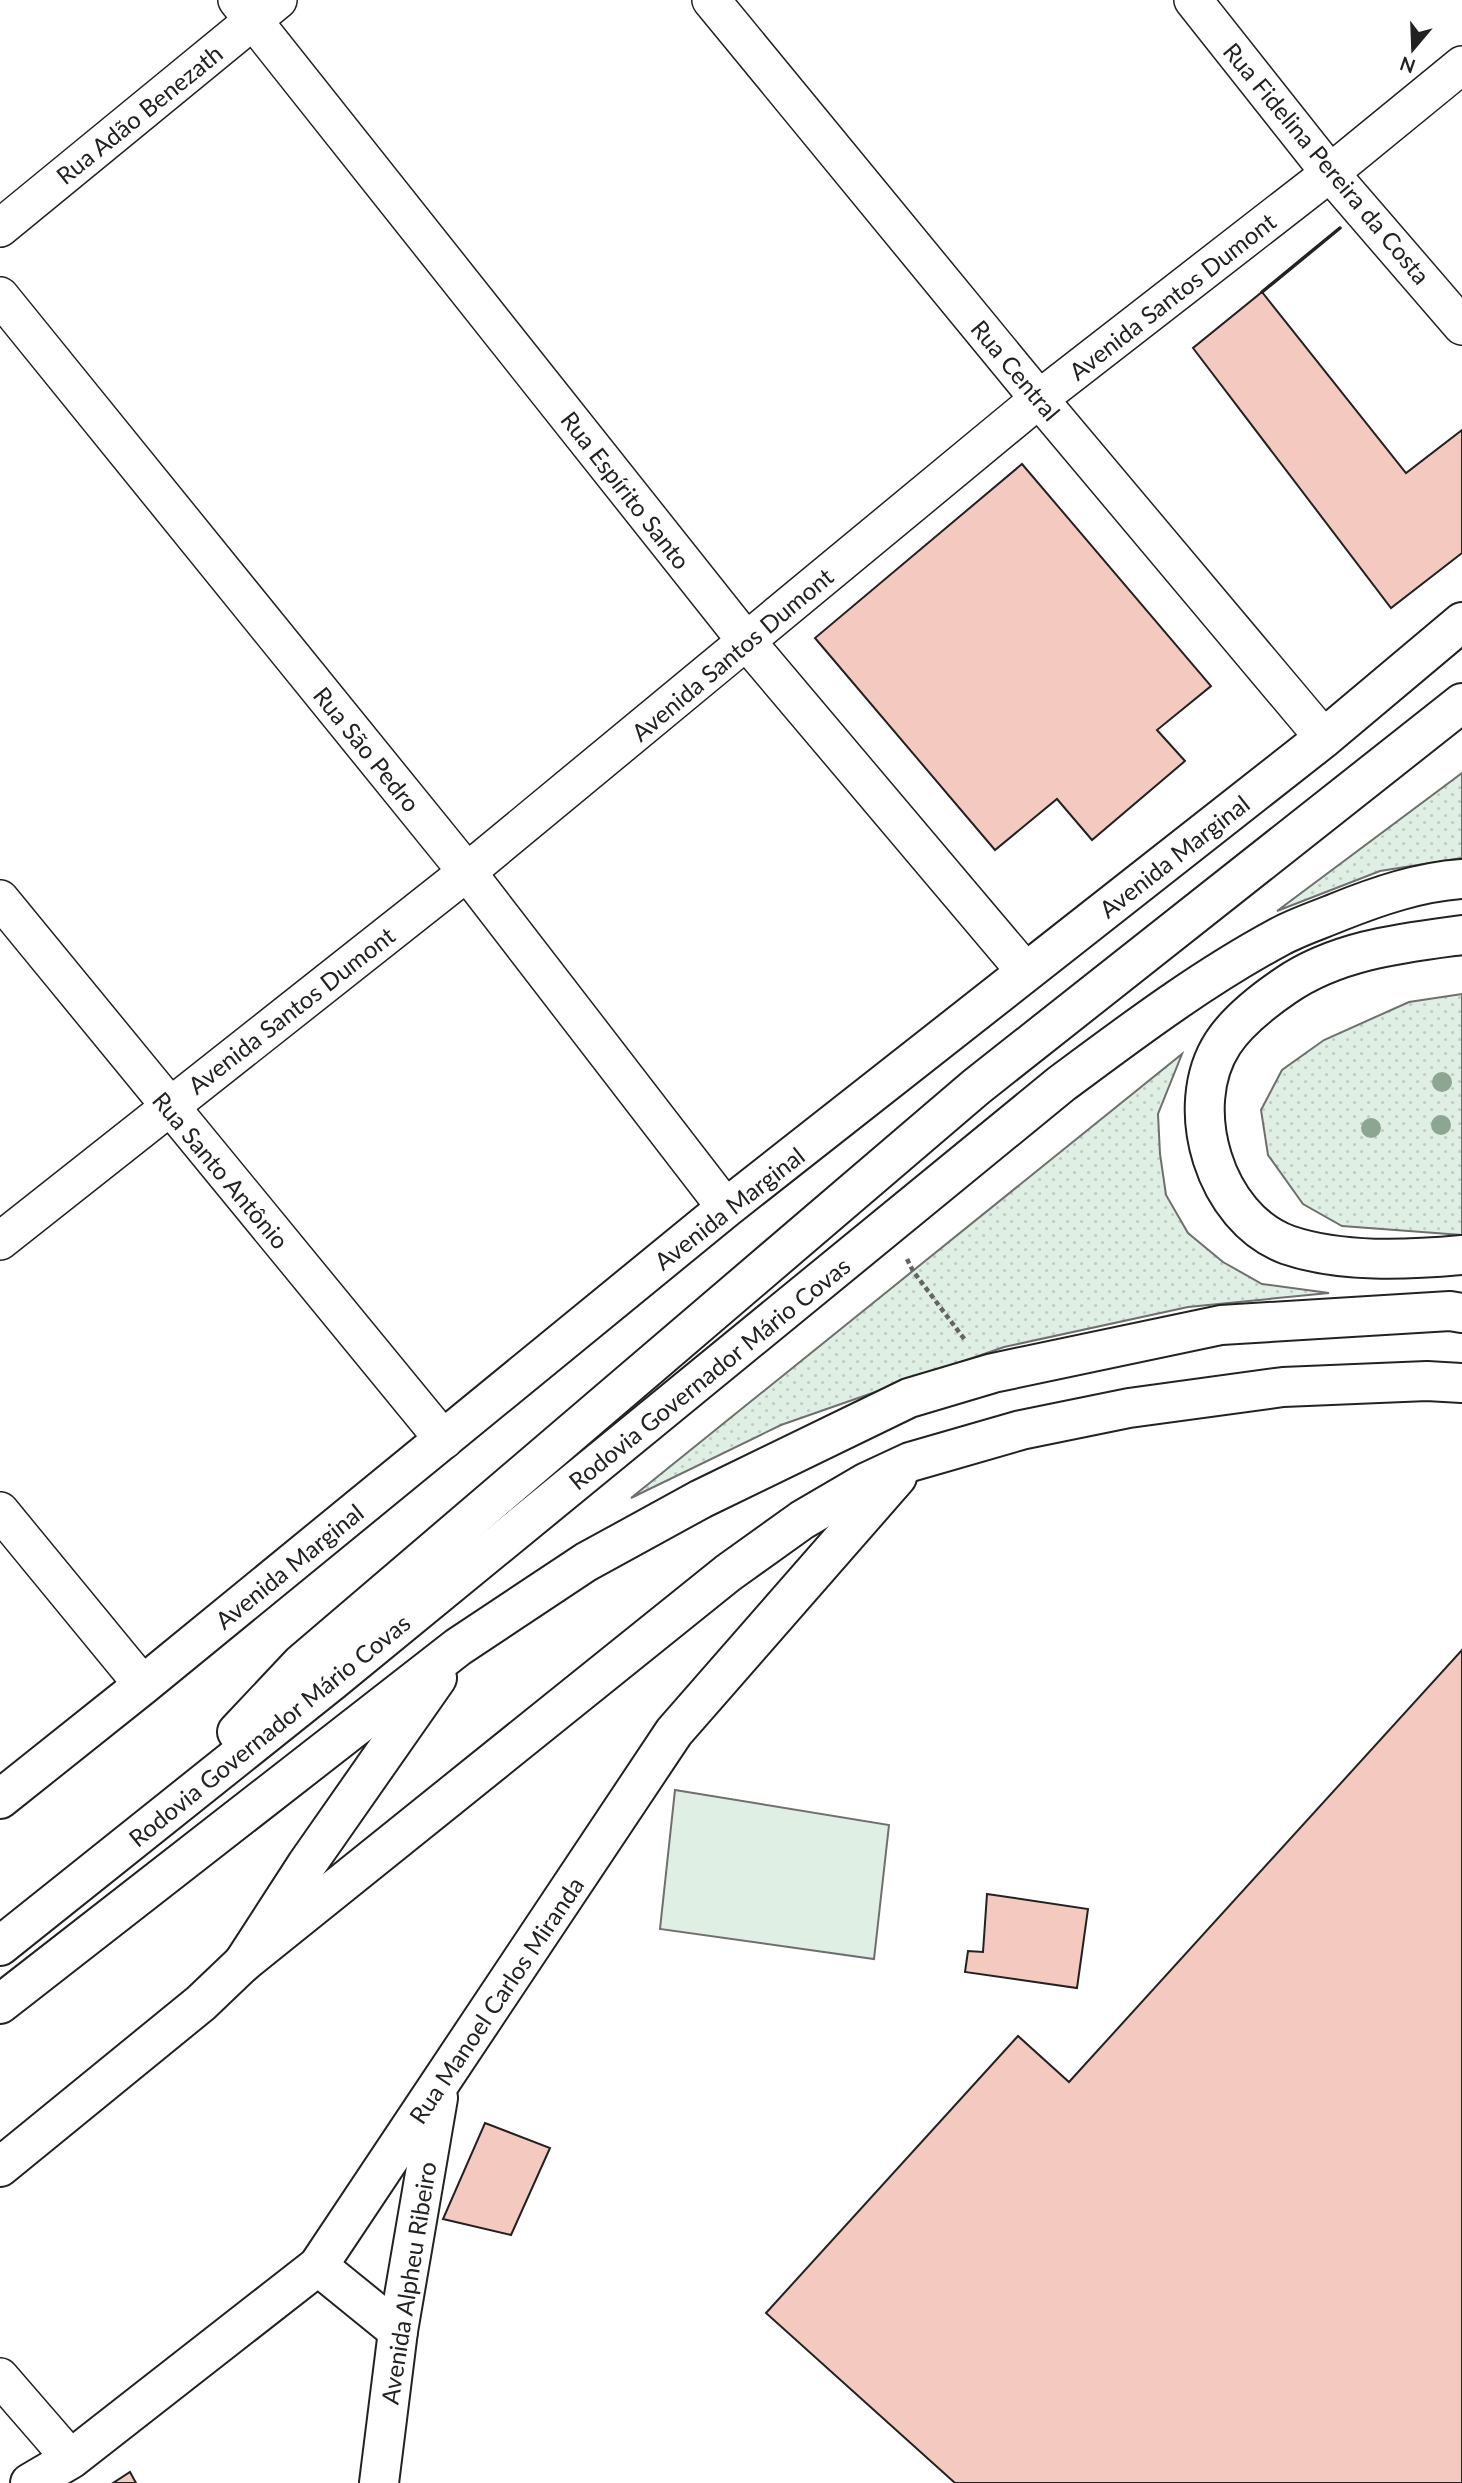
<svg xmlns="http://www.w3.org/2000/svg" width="1462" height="2483" font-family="Lato,sans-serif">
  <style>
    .grass { fill: url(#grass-dots); stroke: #6f6f6f; stroke-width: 2 }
    .green { fill: #e0efe3; stroke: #6f6f6f; stroke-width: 2 }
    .building { fill: #f3c9c0; stroke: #222; stroke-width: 2 }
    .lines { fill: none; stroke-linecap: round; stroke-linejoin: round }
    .minor-casing { stroke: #222; stroke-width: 40 }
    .tertiary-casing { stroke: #222; stroke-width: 42 }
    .primary-casing { stroke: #222; stroke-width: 42 }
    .path { stroke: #646464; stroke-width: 4.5; stroke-dasharray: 5 3.5; stroke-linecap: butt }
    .minor { stroke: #fff; stroke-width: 37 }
    .tertiary { stroke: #fff; stroke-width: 38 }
    .primary { stroke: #fff; stroke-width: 38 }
    .wall { stroke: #222; stroke-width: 3.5 }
    .tree { fill: #8da692 }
    .labels { text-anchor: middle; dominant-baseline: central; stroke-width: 5; stroke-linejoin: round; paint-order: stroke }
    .street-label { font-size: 24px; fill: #222; stroke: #fff }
  </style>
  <defs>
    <pattern id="grass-dots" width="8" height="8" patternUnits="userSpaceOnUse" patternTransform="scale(1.75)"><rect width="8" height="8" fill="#e0efe3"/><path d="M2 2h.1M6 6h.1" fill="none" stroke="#c0cdc2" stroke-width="1.8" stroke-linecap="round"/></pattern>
  </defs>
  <rect width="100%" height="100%" fill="#fff"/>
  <!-- grass -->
  <g class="grass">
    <polygon points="1462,773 1462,858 1380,871 1277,911"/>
    <polygon points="1462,994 1462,1235 1342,1226 1303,1204 1268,1155 1261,1110 1282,1070 1324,1040 1409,1002"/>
    <polygon points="1182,1054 1158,1114 1160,1154 1166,1195 1188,1233 1223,1262 1262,1284 1329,1293 1188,1307 1004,1347 781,1425 631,1498"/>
  </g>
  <!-- green -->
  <polygon class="green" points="675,1790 889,1825 874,1959 660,1929"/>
  <!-- building -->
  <g class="building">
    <polygon points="1262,292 1406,473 1462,430 1462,553 1391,608 1193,348"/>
    <polygon points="1022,464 1211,686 1157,730 1185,761 1092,840 1057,799 995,850 815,638"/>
    <polygon points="1462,1650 1462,2483 955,2483 766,2313 1018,2036 1069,2082"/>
    <polygon points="987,1894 1088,1909 1077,1988 965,1972 968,1951 983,1952"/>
    <polygon points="485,2123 550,2148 511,2235 443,2219"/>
    <polygon points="130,2472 136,2483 113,2483"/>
  </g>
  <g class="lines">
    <!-- minor casing -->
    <g class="minor-casing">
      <g id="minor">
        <polyline points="237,0 747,642 1026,972"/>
        <polyline points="711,0 1039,399 1324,738"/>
        <polyline points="1193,0 1330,173 1462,326"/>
        <polyline points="0,228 278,0"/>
        <polyline points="0,296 467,872 726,1208"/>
        <polyline points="0,899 444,1440"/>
        <polyline points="0,1241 467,872 1039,399 1330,173 1462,65"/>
        <polyline points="0,1511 143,1685"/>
        <polyline points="0,2377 71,2459"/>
      </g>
    </g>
    <!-- tertiary casing -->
    <g class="tertiary-casing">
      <g id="tertiary">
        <polyline points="0,1799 143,1685 726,1208 1324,738 1462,622"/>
        <polyline points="0,2167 201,2003 243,1963 728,1573 802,1520 867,1482 910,1462 1021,1430 1129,1408 1283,1387 1427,1381 1462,1383"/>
        <polyline points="318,2266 398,2331"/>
        <polyline points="30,2483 71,2459 318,2266 674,1732 897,1477"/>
        <polyline points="379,2483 398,2331 438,2098"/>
      </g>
    </g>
    <!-- primary casing -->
    <g class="primary-casing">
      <g id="primary">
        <path d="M1462,935C1402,943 1337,950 1285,986C1263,1001 1238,1020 1223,1043C1181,1107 1215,1219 1288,1245C1341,1263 1407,1260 1462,1255"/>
        <polyline points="237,1732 301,1664 976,1087 1462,703"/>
        <path d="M0,1946L332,1681L1061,1084C1131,1032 1201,979 1279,937C1297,927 1319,920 1338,912C1378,896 1419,882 1462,879"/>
        <polyline points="243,1963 307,1864 437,1678"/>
        <polyline points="0,2004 458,1647 586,1562 701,1499 909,1398 993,1373 1221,1325 1450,1311 1462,1313"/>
      </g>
    </g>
    <!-- path -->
    <polyline class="path" points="907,1259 913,1271 965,1340"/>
    <!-- minor -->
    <use href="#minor" class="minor"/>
    <!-- tertiary -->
    <use href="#tertiary" class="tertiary"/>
    <!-- primary -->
    <use href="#primary" class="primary"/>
    <!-- wall -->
    <polyline class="wall" points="1262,292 1340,228"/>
  </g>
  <!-- trees -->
  <g class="tree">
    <circle cx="1442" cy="1082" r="10"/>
    <circle cx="1441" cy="1125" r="10"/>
    <circle cx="1371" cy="1128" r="10"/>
  </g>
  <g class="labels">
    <!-- street labels -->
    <g class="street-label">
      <text transform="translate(139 114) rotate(-39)">Rua Adão Benezath</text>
      <text transform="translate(1327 163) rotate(50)">Rua Fidelina Pereira da Costa</text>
      <text transform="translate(1172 296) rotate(-38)">Avenida Santos Dumont</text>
      <text transform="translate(1016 370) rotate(50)">Rua Central</text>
      <text transform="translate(626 490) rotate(52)">Rua Espírito Santo</text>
      <text transform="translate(732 654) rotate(-40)">Avenida Santos Dumont</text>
      <text transform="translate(367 749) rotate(51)">Rua São Pedro</text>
      <text transform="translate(1174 856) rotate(-38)">Avenida Marginal</text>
      <text transform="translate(291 1010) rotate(-38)">Avenida Santos Dumont</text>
      <text transform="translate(221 1170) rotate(50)">Rua Santo Antônio</text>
      <text transform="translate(729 1208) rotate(-38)">Avenida Marginal</text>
      <text transform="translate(709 1373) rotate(-39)">Rodovia Governador Mário Covas</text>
      <text transform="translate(289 1566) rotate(-39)">Avenida Marginal</text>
      <text transform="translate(269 1730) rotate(-39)">Rodovia Governador Mário Covas</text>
      <text transform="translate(496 2000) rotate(-56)">Rua Manoel Carlos Miranda</text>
      <text transform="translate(408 2283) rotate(-81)">Avenida Alpheu Ribeiro</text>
    </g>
  </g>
  <!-- north arrow -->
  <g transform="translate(1413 49) rotate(199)" stroke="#ffffff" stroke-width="5" paint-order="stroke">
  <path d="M0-5L12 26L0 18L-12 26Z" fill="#222222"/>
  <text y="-10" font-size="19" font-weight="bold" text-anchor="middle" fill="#222222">N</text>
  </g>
</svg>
